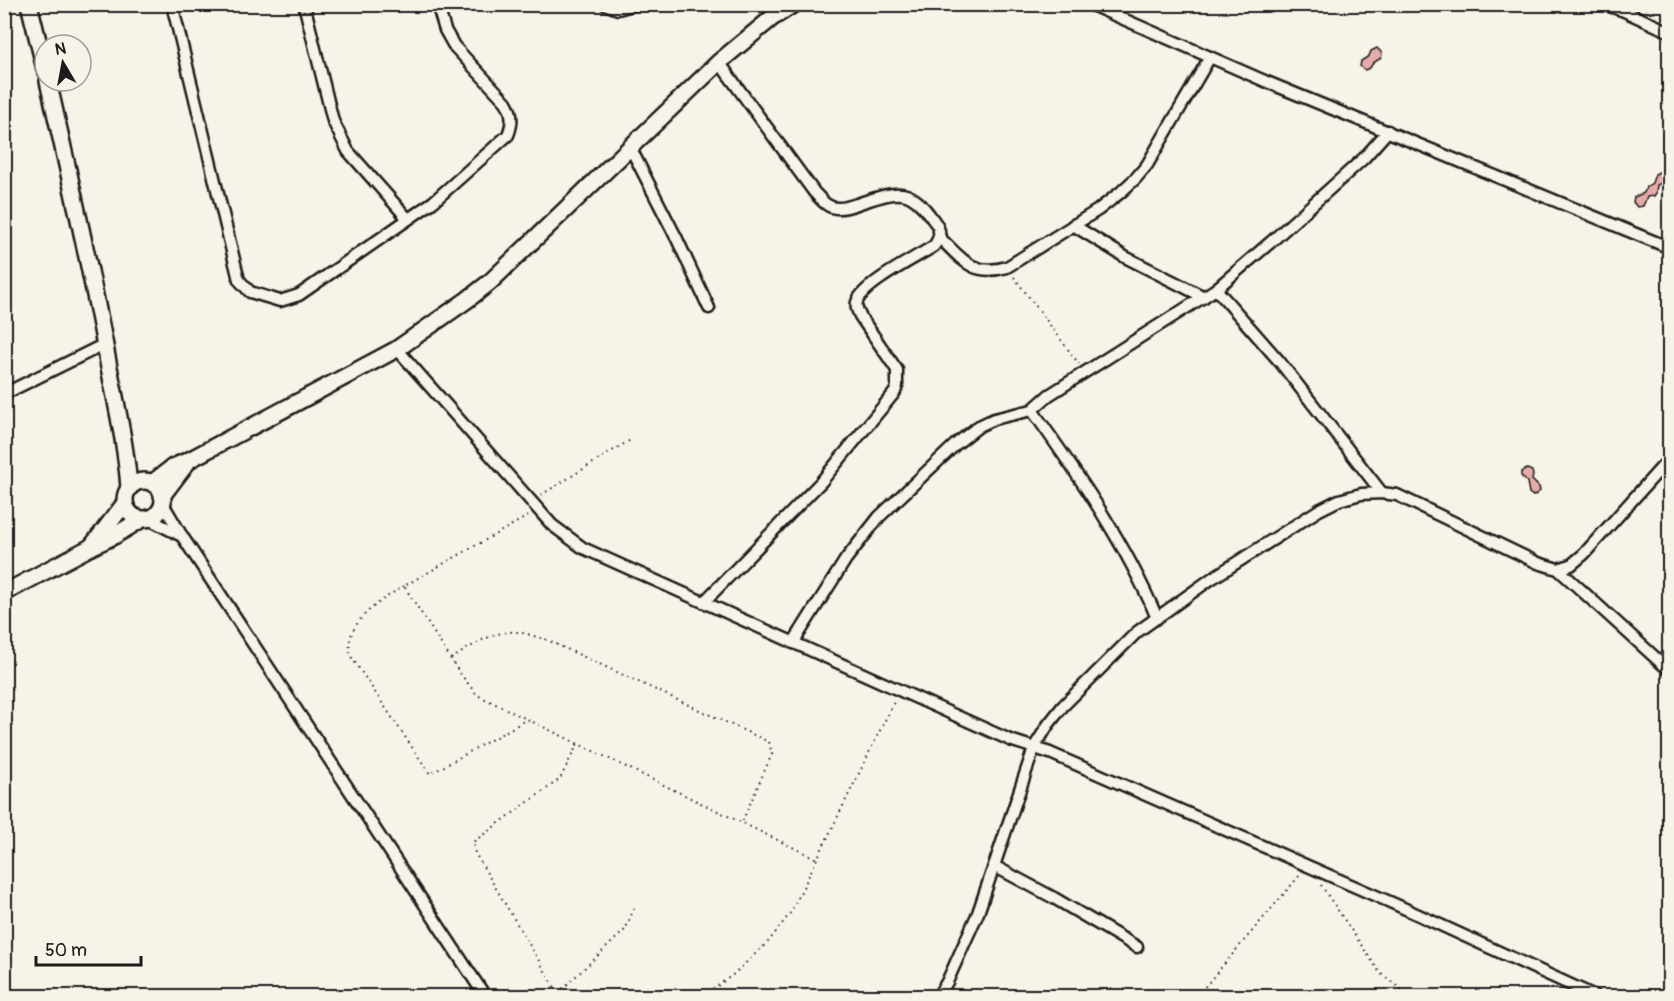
<svg xmlns="http://www.w3.org/2000/svg" width="1674" height="1001" font-family="Pangolin,sans-serif">
  <style>
    .building { fill: #e6aba8; stroke: #1c1c1c; stroke-width: 1.5 }
    .lines { fill: none; stroke-linecap: round; stroke-linejoin: round }
    .street-casing { stroke: #1c1c1c; stroke-width: 15 }
    .secondary-casing { stroke: #1c1c1c; stroke-width: 20 }
    .path { stroke: #1c1c1c; stroke-width: 2; stroke-dasharray: 1.5 4.5; stroke-linecap: butt }
    .street { stroke: #f7f3e8; stroke-width: 10 }
    .secondary { stroke: #f7f3e8; stroke-width: 15 }
  </style>
  <rect width="100%" height="100%" fill="#f7f3e8"/>
  <filter id="ink" filterUnits="userSpaceOnUse"><feTurbulence type="fractalNoise" baseFrequency=".0167" numOctaves="2"/><feDisplacementMap in="SourceGraphic" scale="12" xChannelSelector="R" yChannelSelector="G"/><feConvolveMatrix kernelMatrix="1 2 1 2 8 2 1 2 1" color-interpolation-filters="sRGB"/></filter>
  <g filter="url(#ink)">
    <!-- building -->
    <g class="building">
      <polygon points="1377,48 1381,52 1382,55 1381,58 1373,63 1370,68 1365,70 1362,68 1360,66 1361,61 1369,56 1371,51"/>
      <polygon points="1659,172 1664,176 1664,182 1657,185 1656,193 1654,196 1647,197 1643,206 1637,207 1633,202 1634,197 1644,193 1646,187 1652,183 1655,174"/>
      <polygon points="1527,469 1532,471 1533,475 1532,480 1539,487 1540,491 1535,495 1533,496 1529,493 1527,482 1521,476 1521,472"/>
    </g>
    <g class="lines">
      <!-- street casing -->
      <g class="street-casing">
        <g id="street">
          <path d="M172,4L239,280L250,292L280,301L299,295L433,202L508,135C513,123 513,113 506,102L454,46L445,30L437,4"/>
          <polyline points="304,4 333,121 348,151 408,219"/>
          <polyline points="605,4 618,9 636,4"/>
          <polyline points="1089,4 1267,82 1670,248"/>
          <polyline points="1603,4 1621,10"/>
          <polyline points="1617,4 1624,11 1670,32"/>
          <polyline points="630,147 677,239 709,308"/>
          <polyline points="1073,225 1125,257 1204,297"/>
          <path d="M939,237C962,259 972,277 1007,267L1098,210L1121,192L1136,178L1147,165L1210,57"/>
          <polyline points="1216,289 1280,362 1382,493"/>
          <polyline points="397,349 552,525 583,548 1010,740 1050,753 1399,906 1595,996"/>
          <polyline points="4,394 105,344"/>
          <path d="M1032,410C1079,476 1125,542 1157,618"/>
          <polyline points="162,502 182,536 485,996"/>
          <polyline points="147,518 182,536"/>
          <polyline points="1558,569 1670,671"/>
          <path d="M704,602L821,482L895,392L897,386V370L860,316C858,311 855,308 857,302C863,284 917,257 934,246C941,236 941,230 934,221C910,187 900,190 863,202C854,205 845,209 836,208C826,207 821,199 814,192L719,62"/>
          <polyline points="793,643 846,559 879,517 956,444 979,426 994,419 1032,410 1049,395 1216,289 1272,241 1364,158 1388,131"/>
          <polyline points="994,866 1054,898 1137,947"/>
          <polyline points="938,996 947,982 978,913 1034,748 1048,725 1063,706 1137,632 1211,579 1319,510 1339,500 1361,494 1382,493 1397,495 1538,563 1558,569 1571,565 1584,554 1670,458"/>
        </g>
      </g>
      <!-- secondary casing -->
      <g class="secondary-casing">
        <g id="secondary">
          <polyline points="29,4 45,69"/>
          <path d="M48,81C69,174 91,268 108,362C116,403 126,445 129,488"/>
          <circle cx="144" cy="500" r="19"/>
          <polyline points="152,483 173,467 189,460 397,349 467,300 490,282 719,62 772,18 794,4"/>
          <polyline points="162,496 187,463"/>
          <polyline points="91,547 125,503"/>
          <polyline points="4,593 91,547 114,536 142,519"/>
        </g>
      </g>
      <!-- path -->
      <g class="path">
        <polyline points="1645,9 1651,4"/>
        <polyline points="1014,277 1079,364"/>
        <polyline points="541,495 632,439"/>
        <polyline points="528,516 404,586 459,672 477,695 817,859"/>
        <path d="M404,586C385,598 355,615 350,640C349,644 350,650 350,655L430,774L526,720"/>
        <path d="M451,659C471,647 492,630 517,632C526,633 536,637 545,639L769,742L772,754L742,822"/>
        <polyline points="1321,885 1380,973 1410,996"/>
        <polyline points="558,993 625,930 635,906"/>
        <polyline points="554,996 558,993 475,853 473,842 560,779 578,743"/>
        <polyline points="703,996 734,974 769,941 791,912 894,702"/>
        <polyline points="1197,996 1300,875"/>
      </g>
      <!-- street -->
      <use href="#street" class="street"/>
      <!-- secondary -->
      <use href="#secondary" class="secondary"/>
    </g>
  </g>
  <!-- margin -->
  <rect width="1674" height="1001" fill="none" stroke="#f7f3e8" stroke-width="24"/>
  <rect x="12" y="12" width="1650" height="977" fill="none" stroke="#1c1c1c" stroke-width="2" filter="url(#ink)"/>
  <!-- north arrow -->
  <g transform="translate(63 63) rotate(350)"><circle r="28" fill="#f7f3e8" stroke="#9f9d96" stroke-width="1.5"/>
  <path d="M0-4.5L10 22L0 15L-10 22Z" fill="#1c1c1c"/>
  <text y="-9" font-size="16" font-weight="bold" text-anchor="middle" fill="#1c1c1c">N</text>
  </g>
  <!-- scale -->
  <path d="M36 956v9h105v-9" fill="none" stroke="#1c1c1c" stroke-width="3"/>
  <text x="45" y="956" font-size="18" fill="#1c1c1c" stroke="#f7f3e8" stroke-width="4.5" paint-order="stroke">50 m</text>
</svg>
